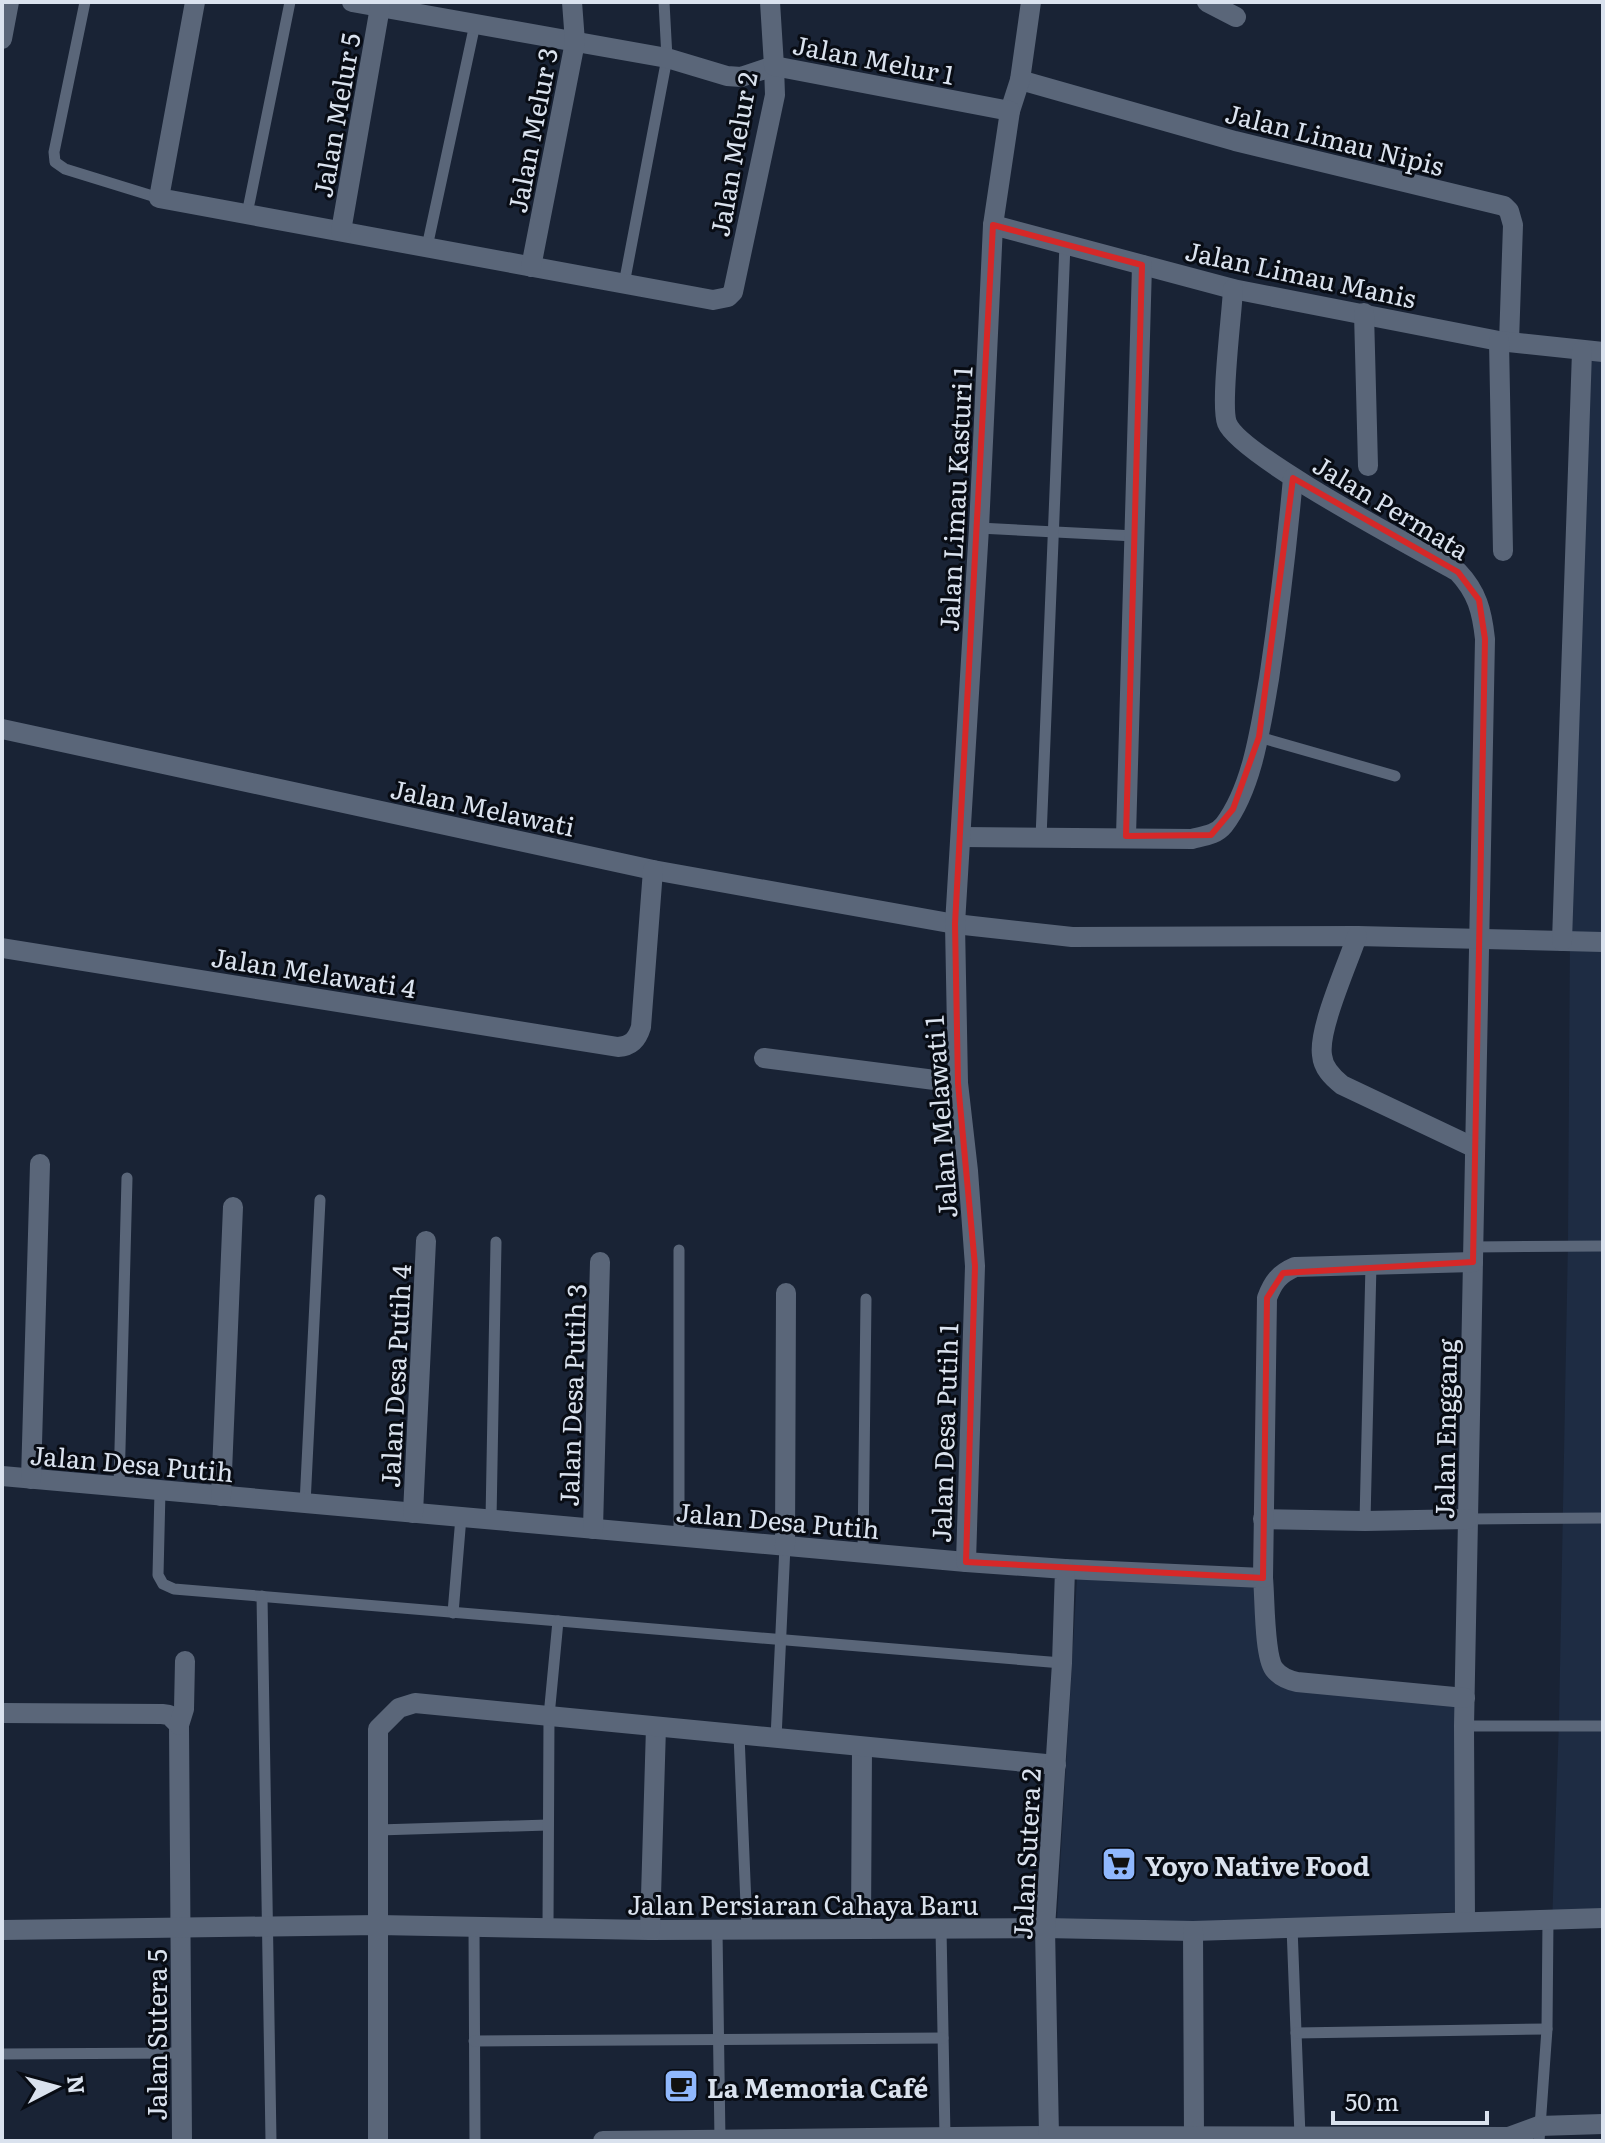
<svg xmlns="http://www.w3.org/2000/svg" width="1605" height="2143" font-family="Literata,serif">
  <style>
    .built { fill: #1e2c43 }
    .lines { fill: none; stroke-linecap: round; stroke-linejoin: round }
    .service { stroke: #5a6679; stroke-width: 11 }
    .minor { stroke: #5a6679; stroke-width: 20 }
    .tertiary { stroke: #5a6679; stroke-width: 20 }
    .marked { fill: none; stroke: #d62828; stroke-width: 6; stroke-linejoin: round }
    .labels { text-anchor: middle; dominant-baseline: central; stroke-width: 6; stroke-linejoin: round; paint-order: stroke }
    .street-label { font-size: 26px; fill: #dae2ee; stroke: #080c14 }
    .poi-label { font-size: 26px; font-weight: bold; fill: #dae2ee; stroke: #080c14; text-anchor: start }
  </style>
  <rect width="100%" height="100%" fill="#192335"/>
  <!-- built -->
  <g class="built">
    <polygon points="1591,343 1603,343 1603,1925 1552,1926 1559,1721 1568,1241 1570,932"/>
    <polygon points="1077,1578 1256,1586 1270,1677 1473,1705 1472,1911 1191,1923 1057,1919"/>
  </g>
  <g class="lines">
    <!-- service -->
    <g class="service">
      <polyline points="85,2 54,152 55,162 65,169 159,198"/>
      <polyline points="247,214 290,2"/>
      <polyline points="427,247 475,24"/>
      <polyline points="624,284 667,58 664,2"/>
      <polyline points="979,528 1135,536"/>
      <polyline points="1259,737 1395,776"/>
      <polyline points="1041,838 1065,244"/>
      <polyline points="1473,1247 1603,1246"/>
      <polyline points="679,1250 679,1537"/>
      <polyline points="119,1487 127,1178"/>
      <polyline points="160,1491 158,1575 163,1584 174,1589 1062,1663"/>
      <polyline points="305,1504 320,1200"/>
      <polyline points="1468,1519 1603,1518"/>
      <polyline points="491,1520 496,1242"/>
      <polyline points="1365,1521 1371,1264"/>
      <polyline points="863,1553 866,1299"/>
      <polyline points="262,1596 271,2141"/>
      <polyline points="453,1613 461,1517"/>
      <polyline points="1464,1726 1603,1726"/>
      <polyline points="739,1735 747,1929"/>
      <polyline points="776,1738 785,1546"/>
      <polyline points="378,1830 548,1825"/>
      <polyline points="474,1927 475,2141"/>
      <polyline points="1292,1927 1300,2136"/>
      <polyline points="548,1928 549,1716 558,1621"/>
      <polyline points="941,1929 945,2136"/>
      <polyline points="717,1930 720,2141"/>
      <polyline points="1296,2033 1547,2029"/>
      <polyline points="474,2041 943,2038"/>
      <polyline points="2,2054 182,2053"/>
      <polyline points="1539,2141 1547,2029 1548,1919"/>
    </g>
    <!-- minor -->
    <g class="minor">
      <polyline points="195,2 159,198 713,300 728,297 733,292 775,95 774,66 741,77 727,76 667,58 352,2"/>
      <polyline points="1207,2 1236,17"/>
      <polyline points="2,39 9,2"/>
      <polyline points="1020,80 1235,141 1504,206 1509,211 1513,225 1509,342"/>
      <polyline points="1010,111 1020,80 1031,2"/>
      <polyline points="993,225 1233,289 1499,341 1603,352"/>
      <polyline points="341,231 380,7"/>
      <polyline points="531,267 575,42 572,2"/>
      <path d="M1233,289C1232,314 1220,405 1227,423C1240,456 1418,549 1458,572C1477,592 1482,611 1485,639L1464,1726L1465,1920"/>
      <polyline points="1364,313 1368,466"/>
      <polyline points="1499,341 1503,551"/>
      <polyline points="2,729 653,870 955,924 1072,937 1357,936 1603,942"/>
      <polyline points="1126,836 1142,265"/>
      <path d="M961,837L1192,839C1204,836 1216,835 1224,825C1253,787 1261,724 1269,679C1279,612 1287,545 1293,478"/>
      <path d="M1357,936C1348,963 1318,1029 1322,1055C1323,1068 1332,1077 1342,1085L1475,1148"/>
      <polyline points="1562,941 1582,351"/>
      <path d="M2,948L618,1047C631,1046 637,1040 641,1027L653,870"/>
      <polyline points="764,1058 958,1083"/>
      <polyline points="2,1476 966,1562"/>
      <polyline points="31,1479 40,1164"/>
      <polyline points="221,1496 233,1207"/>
      <polyline points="413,1513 426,1241"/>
      <polyline points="1263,1519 1365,1521 1468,1519"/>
      <polyline points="593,1529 600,1262"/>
      <polyline points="785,1546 786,1293"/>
      <path d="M1065,1569L1263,1578C1265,1598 1264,1655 1274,1669C1280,1677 1288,1680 1297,1682L1465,1698"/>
      <path d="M1263,1578L1267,1298C1273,1282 1279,1274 1295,1267L1473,1262"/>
      <polyline points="2,1713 162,1714 169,1715 179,1725 182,2141"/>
      <polyline points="179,1725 184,1709 185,1661"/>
      <polyline points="861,1929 862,1747"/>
      <polyline points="2,1930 378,1925 650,1930 1045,1928 1193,1931 1603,1918"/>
      <polyline points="650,1930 656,1727"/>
      <polyline points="1193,1931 1194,2137"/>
      <polyline points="378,2141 378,1729 399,1708 415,1703 1056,1765"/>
      <polyline points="603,2141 1049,2136 1049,2141"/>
    </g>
    <!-- tertiary -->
    <polyline class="tertiary" points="770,2 774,66 1010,111 993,225 979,528 955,924 958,1083 968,1171 975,1266 966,1562 1065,1569 1062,1663 1045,1928 1049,2136 1509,2137 1539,2126 1603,2124"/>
  </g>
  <!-- marked area -->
  <path class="marked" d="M993,225L1142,265L1126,836L1211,835L1233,809L1259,737L1293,478L1458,572L1479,600L1485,639L1473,1262L1283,1273L1267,1298L1263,1578L966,1562L975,1266L958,1083L955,924Z"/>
  <!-- icons -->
  <defs>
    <g id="supermarket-square" transform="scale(1.8)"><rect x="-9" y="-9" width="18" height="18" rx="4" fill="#90b8fd" stroke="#080c14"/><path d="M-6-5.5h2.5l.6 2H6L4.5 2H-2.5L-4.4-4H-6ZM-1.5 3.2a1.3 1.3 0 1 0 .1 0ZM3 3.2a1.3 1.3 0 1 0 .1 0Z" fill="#111"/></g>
    <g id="cafe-square" transform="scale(1.8)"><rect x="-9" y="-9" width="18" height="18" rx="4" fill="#90b8fd" stroke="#080c14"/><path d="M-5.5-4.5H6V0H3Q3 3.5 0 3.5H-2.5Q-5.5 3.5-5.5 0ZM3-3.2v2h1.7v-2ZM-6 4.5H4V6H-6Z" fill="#111"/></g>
  </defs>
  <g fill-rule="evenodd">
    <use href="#supermarket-square" x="1119" y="1864"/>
    <use href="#cafe-square" x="681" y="2086"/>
  </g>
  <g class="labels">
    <!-- street labels -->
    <g class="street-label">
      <text transform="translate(874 58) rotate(11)">Jalan Melur 1</text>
      <text transform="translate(335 115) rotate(-80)">Jalan Melur 5</text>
      <text transform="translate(531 130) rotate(-79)">Jalan Melur 3</text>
      <text transform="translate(1335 138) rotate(14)">Jalan Limau Nipis</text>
      <text transform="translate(732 154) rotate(-80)">Jalan Melur 2</text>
      <text transform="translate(1301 273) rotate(12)">Jalan Limau Manis</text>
      <text transform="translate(954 499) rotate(-87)">Jalan Limau Kasturi 1</text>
      <text transform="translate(1392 506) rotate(31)">Jalan Permata</text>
      <text transform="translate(483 806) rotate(12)">Jalan Melawati</text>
      <text transform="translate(314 971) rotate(9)">Jalan Melawati 4</text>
      <text transform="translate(939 1117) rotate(-94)">Jalan Melawati 1</text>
      <text transform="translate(394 1376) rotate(-87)">Jalan Desa Putih 4</text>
      <text transform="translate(571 1395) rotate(-88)">Jalan Desa Putih 3</text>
      <text transform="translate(1444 1429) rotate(-89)">Jalan Enggang</text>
      <text transform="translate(943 1433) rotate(-88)">Jalan Desa Putih 1</text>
      <text transform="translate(132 1462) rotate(5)">Jalan Desa Putih</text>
      <text transform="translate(778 1519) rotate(5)">Jalan Desa Putih</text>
      <text transform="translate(1025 1854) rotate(-87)">Jalan Sutera 2</text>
      <text x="803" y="1903">Jalan Persiaran Cahaya Baru</text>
      <text transform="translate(155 2035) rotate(-90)">Jalan Sutera 5</text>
    </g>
    <!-- poi labels -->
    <g class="poi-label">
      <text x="1145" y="1864">Yoyo Native Food</text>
      <text x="707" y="2086">La Memoria Café</text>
    </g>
  </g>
  <!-- border -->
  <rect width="1605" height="2143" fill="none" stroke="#dae2ee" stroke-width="8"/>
  <!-- north arrow -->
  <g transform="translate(56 2087) rotate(84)" stroke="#080c14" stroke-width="6" paint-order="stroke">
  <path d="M0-6L14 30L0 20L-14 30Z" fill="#dae2ee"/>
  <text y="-12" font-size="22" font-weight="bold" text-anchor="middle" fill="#dae2ee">N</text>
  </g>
  <!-- scale -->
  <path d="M1333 2111v12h154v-12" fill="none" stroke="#dae2ee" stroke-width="4"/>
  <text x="1345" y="2111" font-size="24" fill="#dae2ee" stroke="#080c14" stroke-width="6" paint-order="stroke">50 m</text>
</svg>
